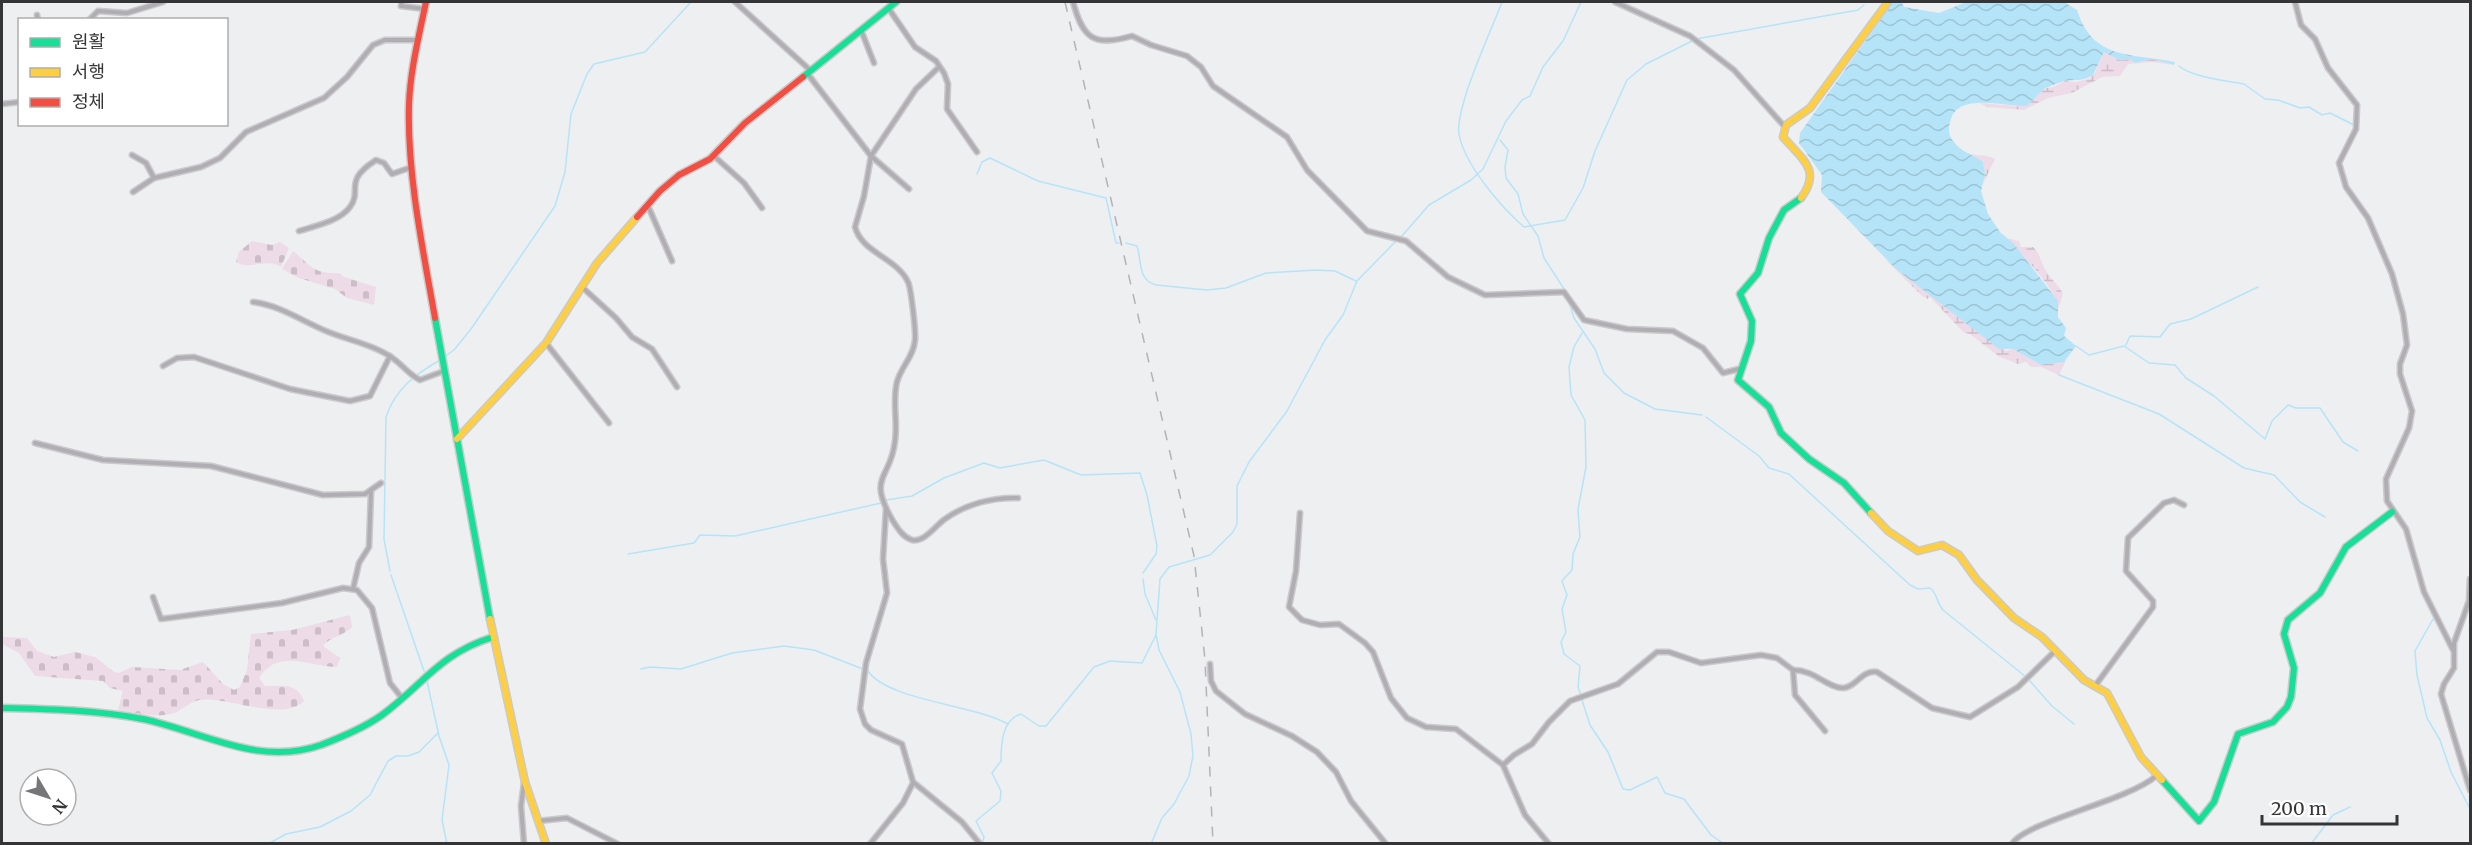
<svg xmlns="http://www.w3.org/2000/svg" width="2472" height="845" font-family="Merriweather,'Noto Sans KR',serif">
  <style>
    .wetland { fill: url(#wetland-marsh) }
    .cemetery { fill: url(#cemetery-stones) }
    .water { fill: url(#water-waves) }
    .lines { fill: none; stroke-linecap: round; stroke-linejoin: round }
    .stream { stroke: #b5e4f8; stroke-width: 1.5 }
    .street-casing { stroke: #cacacb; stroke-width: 7 }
    .fast-casing { stroke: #cacacb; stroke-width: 9 }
    .slow-casing { stroke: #cacacb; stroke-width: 9 }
    .jam-casing { stroke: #cacacb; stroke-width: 9 }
    .street { stroke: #b0adb3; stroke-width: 4 }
    .fast { stroke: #16e098; stroke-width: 6 }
    .slow { stroke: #ffcf43; stroke-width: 6 }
    .jam { stroke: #f24e42; stroke-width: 6 }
    .rail { stroke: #b3b3b6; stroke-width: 1.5; stroke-dasharray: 10 10; stroke-linecap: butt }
  </style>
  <defs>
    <pattern id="wetland-marsh" width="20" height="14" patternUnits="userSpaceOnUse" patternTransform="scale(1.5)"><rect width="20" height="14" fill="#eddbe7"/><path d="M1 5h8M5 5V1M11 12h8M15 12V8" fill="none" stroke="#ccbdc7"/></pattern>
    <pattern id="cemetery-stones" width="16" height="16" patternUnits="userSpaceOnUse" patternTransform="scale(1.5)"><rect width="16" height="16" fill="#eddbe7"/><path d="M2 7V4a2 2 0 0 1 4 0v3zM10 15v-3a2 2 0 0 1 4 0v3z" fill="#ccbdc7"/></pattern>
    <pattern id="water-waves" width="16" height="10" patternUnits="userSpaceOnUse" patternTransform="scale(1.5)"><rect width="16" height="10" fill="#b5e4f8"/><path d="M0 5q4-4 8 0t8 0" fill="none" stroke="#9cc4d5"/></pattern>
  </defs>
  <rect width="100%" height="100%" fill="#eeeff1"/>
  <!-- wetland -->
  <g class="wetland">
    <polygon points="2104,52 2119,60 2129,59 2135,63 2152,59 2174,65 2152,62 2128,64 2120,76 2102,77 2072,93 2048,98 2024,110 1987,107 1979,103 2016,106 2032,101 2045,88 2054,87 2065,81 2077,82 2090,78 2095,73"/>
    <path d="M1963,151C1975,158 1987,153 1995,159L1981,188L1985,174L1983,162Z"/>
    <path d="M2006,238L2019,241L2021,247H2033C2041,255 2040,261 2045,269C2049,278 2059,284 2063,294L2058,310C2062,294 2017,250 2006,238Z"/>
    <polygon points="1884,258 1993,344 2006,351 2013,349 2041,365 2066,360 2059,375 2041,367 2031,367 2026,362 2018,364 1998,356 1970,334 1964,333 1930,297 1927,299 1921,295"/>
  </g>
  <!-- cemetery -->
  <g class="cemetery">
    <path d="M252,241L272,245L280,242L289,248L281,267C267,257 250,271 236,262L239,252Z"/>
    <path d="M293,251C311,266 314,274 338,273L344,277L376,287L374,305L347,298L335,289L299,278L282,269Z"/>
    <path d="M350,615L352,627C344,636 331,636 323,646L340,658L337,667C311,667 278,647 259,678L265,686C281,686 297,682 304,701C283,723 225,695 199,700C190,702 182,710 174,713C157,719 135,712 118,710L123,691L110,688L103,681L35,676L19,653L2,644V637L27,638L37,651L54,657L75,652L95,657L114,672L119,673L132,667L180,670L203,662L223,684L234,690L240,687L247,670L251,634L292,630Z"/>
  </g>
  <!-- water -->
  <path class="water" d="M1893,2L1902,3L1904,7L1939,13L1966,2H2064L2077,10C2093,61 2132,53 2175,62L2174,65L2152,59L2135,63L2129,59L2119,60L2104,52L2093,75C2082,82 2075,79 2064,81C2057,83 2052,86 2045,88L2027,106C2006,107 1959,92 1951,119C1948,127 1948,135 1953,141C1963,154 1977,156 1983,162L1985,174L1981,191L1988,214L2000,232L2014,244L2058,301V317L2066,328L2064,336L2076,346L2064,362L2041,365L2013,349H1999L1896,269L1821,192L1822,175L1799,143L1800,133Z"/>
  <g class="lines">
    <!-- stream -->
    <g class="stream">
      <path d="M1502,2C1492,29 1455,107 1459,134C1464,164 1501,207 1524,227L1565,220L1583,188L1595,151L1627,80L1646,64L1694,40"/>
      <polyline points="1696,39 1858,10 1864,5"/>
      <path d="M2179,66C2191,77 2228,81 2244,84L2265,99L2278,100L2300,108L2309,107L2322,115L2330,113L2354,125"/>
      <polyline points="1500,140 1508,150 1505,167 1506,178 1518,194 1523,214 1538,236 1544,258 1566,292"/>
      <polyline points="977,174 982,162 990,158 1038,181 1106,198 1116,243 1119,243"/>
      <polyline points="1401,237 1429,205 1471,180 1483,169 1506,121 1522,100 1530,96 1543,67 1563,41 1581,2"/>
      <path d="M1126,243L1137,246C1142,260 1137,280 1156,285L1207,290L1226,288L1266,273L1316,270L1335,271L1356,281"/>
      <polyline points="1569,302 1574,318 1595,349 1604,373 1624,393 1655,409 1702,415"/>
      <polyline points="2126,345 2130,336 2160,337 2170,324 2191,319 2258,287"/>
      <polyline points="2076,346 2089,355 2124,346 2149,363 2175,365 2186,378 2214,396 2265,439 2272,421 2288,405 2296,408 2320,408 2343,442 2358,451"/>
      <polyline points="444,357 454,350 471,329 555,206 565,172 571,114 587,74 594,64 645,52 691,2"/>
      <polyline points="2059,375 2159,414 2244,468 2274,475 2300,502 2325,517"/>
      <path d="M1706,417L1759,456L1769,468L1789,474L1910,585L1918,589L1930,588C1938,594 1936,602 1943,610L2026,677"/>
      <polyline points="886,500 912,496 944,478 984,463 1000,468 1044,460 1081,475 1140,473 1147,495 1157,546 1156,554 1143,573"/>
      <polyline points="628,554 694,543 700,535 735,536 881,503"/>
      <path d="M390,571L384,539L386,417C395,389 416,374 440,360"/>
      <polyline points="391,575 424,671"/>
      <polyline points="1143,579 1145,594 1156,620"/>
      <polyline points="2433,619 2415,651 2417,675 2427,718 2440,740 2451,772 2470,809"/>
      <polyline points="641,669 650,667 681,669 732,653 784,646 814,650 863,669"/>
      <path d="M868,671C887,700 975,705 1008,724"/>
      <polyline points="427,681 439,736 449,765 442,820 447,844"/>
      <polyline points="2030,681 2052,706 2074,724"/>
      <polyline points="1581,695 1578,687 1580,666 1564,654 1561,642 1566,632 1562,609 1567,595 1562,581 1572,570 1573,554 1580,537 1578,509 1586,467 1585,420 1571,395 1569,367 1574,347 1582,333"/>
      <polyline points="1582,700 1590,725 1608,752 1623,789 1630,790 1657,777 1665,793 1684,799 1711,835 1724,844"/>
      <polyline points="268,844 286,834 320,827 351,811 370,795 388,761 396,756 408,756 419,752 438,733"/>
      <path d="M982,844L984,837L976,821L1000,801L1001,791L992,773L1001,761C1001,745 1002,719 1021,714L1039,726H1046L1094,667L1110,661L1142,663L1156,635"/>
      <polyline points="1151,844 1162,818 1174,804 1189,776 1193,756 1191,734 1180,692 1159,650 1156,634 1160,579 1169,567 1210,555 1233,532 1237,524 1237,486 1249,462 1287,411 1325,340 1343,315 1357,281 1397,240"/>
      <polyline points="2311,844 2333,815 2350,807"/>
    </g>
    <!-- street casing -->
    <g class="street-casing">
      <g id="street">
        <polyline points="402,2 401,6 425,9"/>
        <polyline points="735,2 810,70"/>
        <path d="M1073,2C1083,39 1094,47 1132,36L1151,45L1187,56L1201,67L1213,86L1287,137L1307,170L1367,231L1406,241L1448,277L1485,295L1564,292L1584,320L1627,329L1673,331L1703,348L1723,373L1739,369"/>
        <polyline points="1615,2 1690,36 1734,70 1785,127"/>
        <polyline points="2295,2 2301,25 2315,39 2328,68 2357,105 2356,129 2339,163 2346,187 2368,218 2392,274 2403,314 2407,345 2400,364 2400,374 2412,411 2409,428 2386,479 2387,501 2406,529 2424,592 2453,650"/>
        <polyline points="889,9 915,47 936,61 944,73 948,84 947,109 977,152"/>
        <polyline points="37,15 38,20"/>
        <polyline points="89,20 98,11 127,13 163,2"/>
        <polyline points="861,30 874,63"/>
        <path d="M939,67L916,89L871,156L864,196L855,227C862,253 897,258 908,282C911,288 916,332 915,340C914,356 901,367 897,382C892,401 898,421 895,441C891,480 866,475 893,521C898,529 903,537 912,540C924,543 936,525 945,519C966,504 993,497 1018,498"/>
        <polyline points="807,73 871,156 909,189"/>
        <polyline points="2,104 20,102"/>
        <polyline points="132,155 146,163 154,178"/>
        <polyline points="714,156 744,183 762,208"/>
        <polyline points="133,192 154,178 201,167 220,158 246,132 324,98 347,77 373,45 385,40 419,40"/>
        <polyline points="648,206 672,261"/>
        <path d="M299,231C315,226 340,221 350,207C363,189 342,182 376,160L384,163L392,174L412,167"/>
        <polyline points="582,287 616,318 632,337 652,349 677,387"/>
        <path d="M253,302C279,305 302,321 326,331C347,340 372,344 391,357C402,364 408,374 420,380L444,371"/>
        <polyline points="546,343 609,423"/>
        <polyline points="163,366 177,358 194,357 290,389 350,401 370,396 390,356"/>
        <polyline points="35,443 103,460 211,466 323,495 365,494 381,483"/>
        <polyline points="886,509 883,559 887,593 866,663 860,709 865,724 871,730 902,744 913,782 962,822 980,844"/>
        <polyline points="1300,513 1296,571 1289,607 1302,620 1320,625 1339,624 1365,643 1373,652 1391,698 1407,718 1426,727 1456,729 1503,765 1525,815 1549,844"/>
        <polyline points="2470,579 2469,601 2454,643 2454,668 2444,684 2441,694 2470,790"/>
        <polyline points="353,589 359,563 369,547 371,492"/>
        <polyline points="153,597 161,619 282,603 343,588 357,590 372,608 390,683 402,698"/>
        <polyline points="1210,664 1211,681 1216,691 1245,714 1292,736 1317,752 1336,772 1351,801 1386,844"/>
        <path d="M1793,670C1815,670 1827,688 1843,688C1857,687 1861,670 1877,672L1932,708L1970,717L2018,687L2055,651"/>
        <polyline points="2095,686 2153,607 2153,601 2126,571 2128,538 2164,503 2174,500 2184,505"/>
        <polyline points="1503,765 1514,755 1532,744 1549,722 1570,701 1618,684 1657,652 1669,652 1701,663 1761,655 1777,658 1793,670 1795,695 1825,731"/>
        <polyline points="538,821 567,818 618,844"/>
        <polyline points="524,844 521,806 524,783"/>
        <polyline points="870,844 903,803 913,783"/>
        <path d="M2012,844C2024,822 2128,801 2156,776"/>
      </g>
    </g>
    <!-- fast casing -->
    <g class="fast-casing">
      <g id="fast">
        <polyline points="803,77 896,2"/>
        <polyline points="1801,198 1784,210 1769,238 1758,273 1740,294 1752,321 1751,341 1738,380 1769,407 1781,433 1809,459 1844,483 1871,513"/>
        <polyline points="435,318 490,619"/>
        <path d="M2,708C49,709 97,710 143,719C204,732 258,767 321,745C342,737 364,728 382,715C424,684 439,654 493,637"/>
        <polyline points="2162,780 2199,821 2214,802 2238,734 2273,722 2287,707 2291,697 2294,668 2284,634 2288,620 2320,593 2346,547 2392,512"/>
      </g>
    </g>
    <!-- slow casing -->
    <g class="slow-casing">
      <g id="slow">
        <path d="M1801,198C1822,170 1802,159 1783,137L1786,125L1810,108L1888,2"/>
        <polyline points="457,439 546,343 597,263 637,217"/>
        <polyline points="1871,513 1888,531 1918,551 1942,545 1959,555 1977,580 2014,618 2042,637 2084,680 2107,693 2141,757 2162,780"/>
        <polyline points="490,619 525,782 546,844"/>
      </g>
    </g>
    <!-- jam casing -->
    <g class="jam-casing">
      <g id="jam">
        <path d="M426,2C419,36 410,71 409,105C407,174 423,250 435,318"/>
        <polyline points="637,217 660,191 679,175 710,159 745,123 803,77"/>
      </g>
    </g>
    <!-- street -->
    <use href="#street" class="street"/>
    <!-- fast -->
    <use href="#fast" class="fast"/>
    <!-- slow -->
    <use href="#slow" class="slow"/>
    <!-- jam -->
    <use href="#jam" class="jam"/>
    <!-- rail -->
    <polyline class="rail" points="1065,2 1194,556 1205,660 1213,844"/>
  </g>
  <!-- border -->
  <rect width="2472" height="845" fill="none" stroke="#353537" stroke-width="6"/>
  <!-- legend -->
  <rect x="18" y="18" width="210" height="108" fill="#ffffff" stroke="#aeaeaf" stroke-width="1.5"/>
  <rect x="30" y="38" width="30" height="9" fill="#16e098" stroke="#aeaeaf" stroke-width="1.5"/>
  <text x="72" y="48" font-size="18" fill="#353537">원활</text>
  <rect x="30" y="68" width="30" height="9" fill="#ffcf43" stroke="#aeaeaf" stroke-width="1.5"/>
  <text x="72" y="78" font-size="18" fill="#353537">서행</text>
  <rect x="30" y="98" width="30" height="9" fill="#f24e42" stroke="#aeaeaf" stroke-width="1.5"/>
  <text x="72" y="108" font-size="18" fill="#353537">정체</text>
  <!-- north arrow -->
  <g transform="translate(48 797) rotate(129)"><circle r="28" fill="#ffffff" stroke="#aeaeaf" stroke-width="1.5"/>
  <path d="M0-4.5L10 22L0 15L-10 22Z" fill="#767678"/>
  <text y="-9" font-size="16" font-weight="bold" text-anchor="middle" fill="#353537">N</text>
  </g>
  <!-- scale -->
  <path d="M2262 815v9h135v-9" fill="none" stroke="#353537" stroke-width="3"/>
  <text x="2271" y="815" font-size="18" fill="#353537" stroke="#ffffff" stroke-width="4.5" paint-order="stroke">200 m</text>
</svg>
